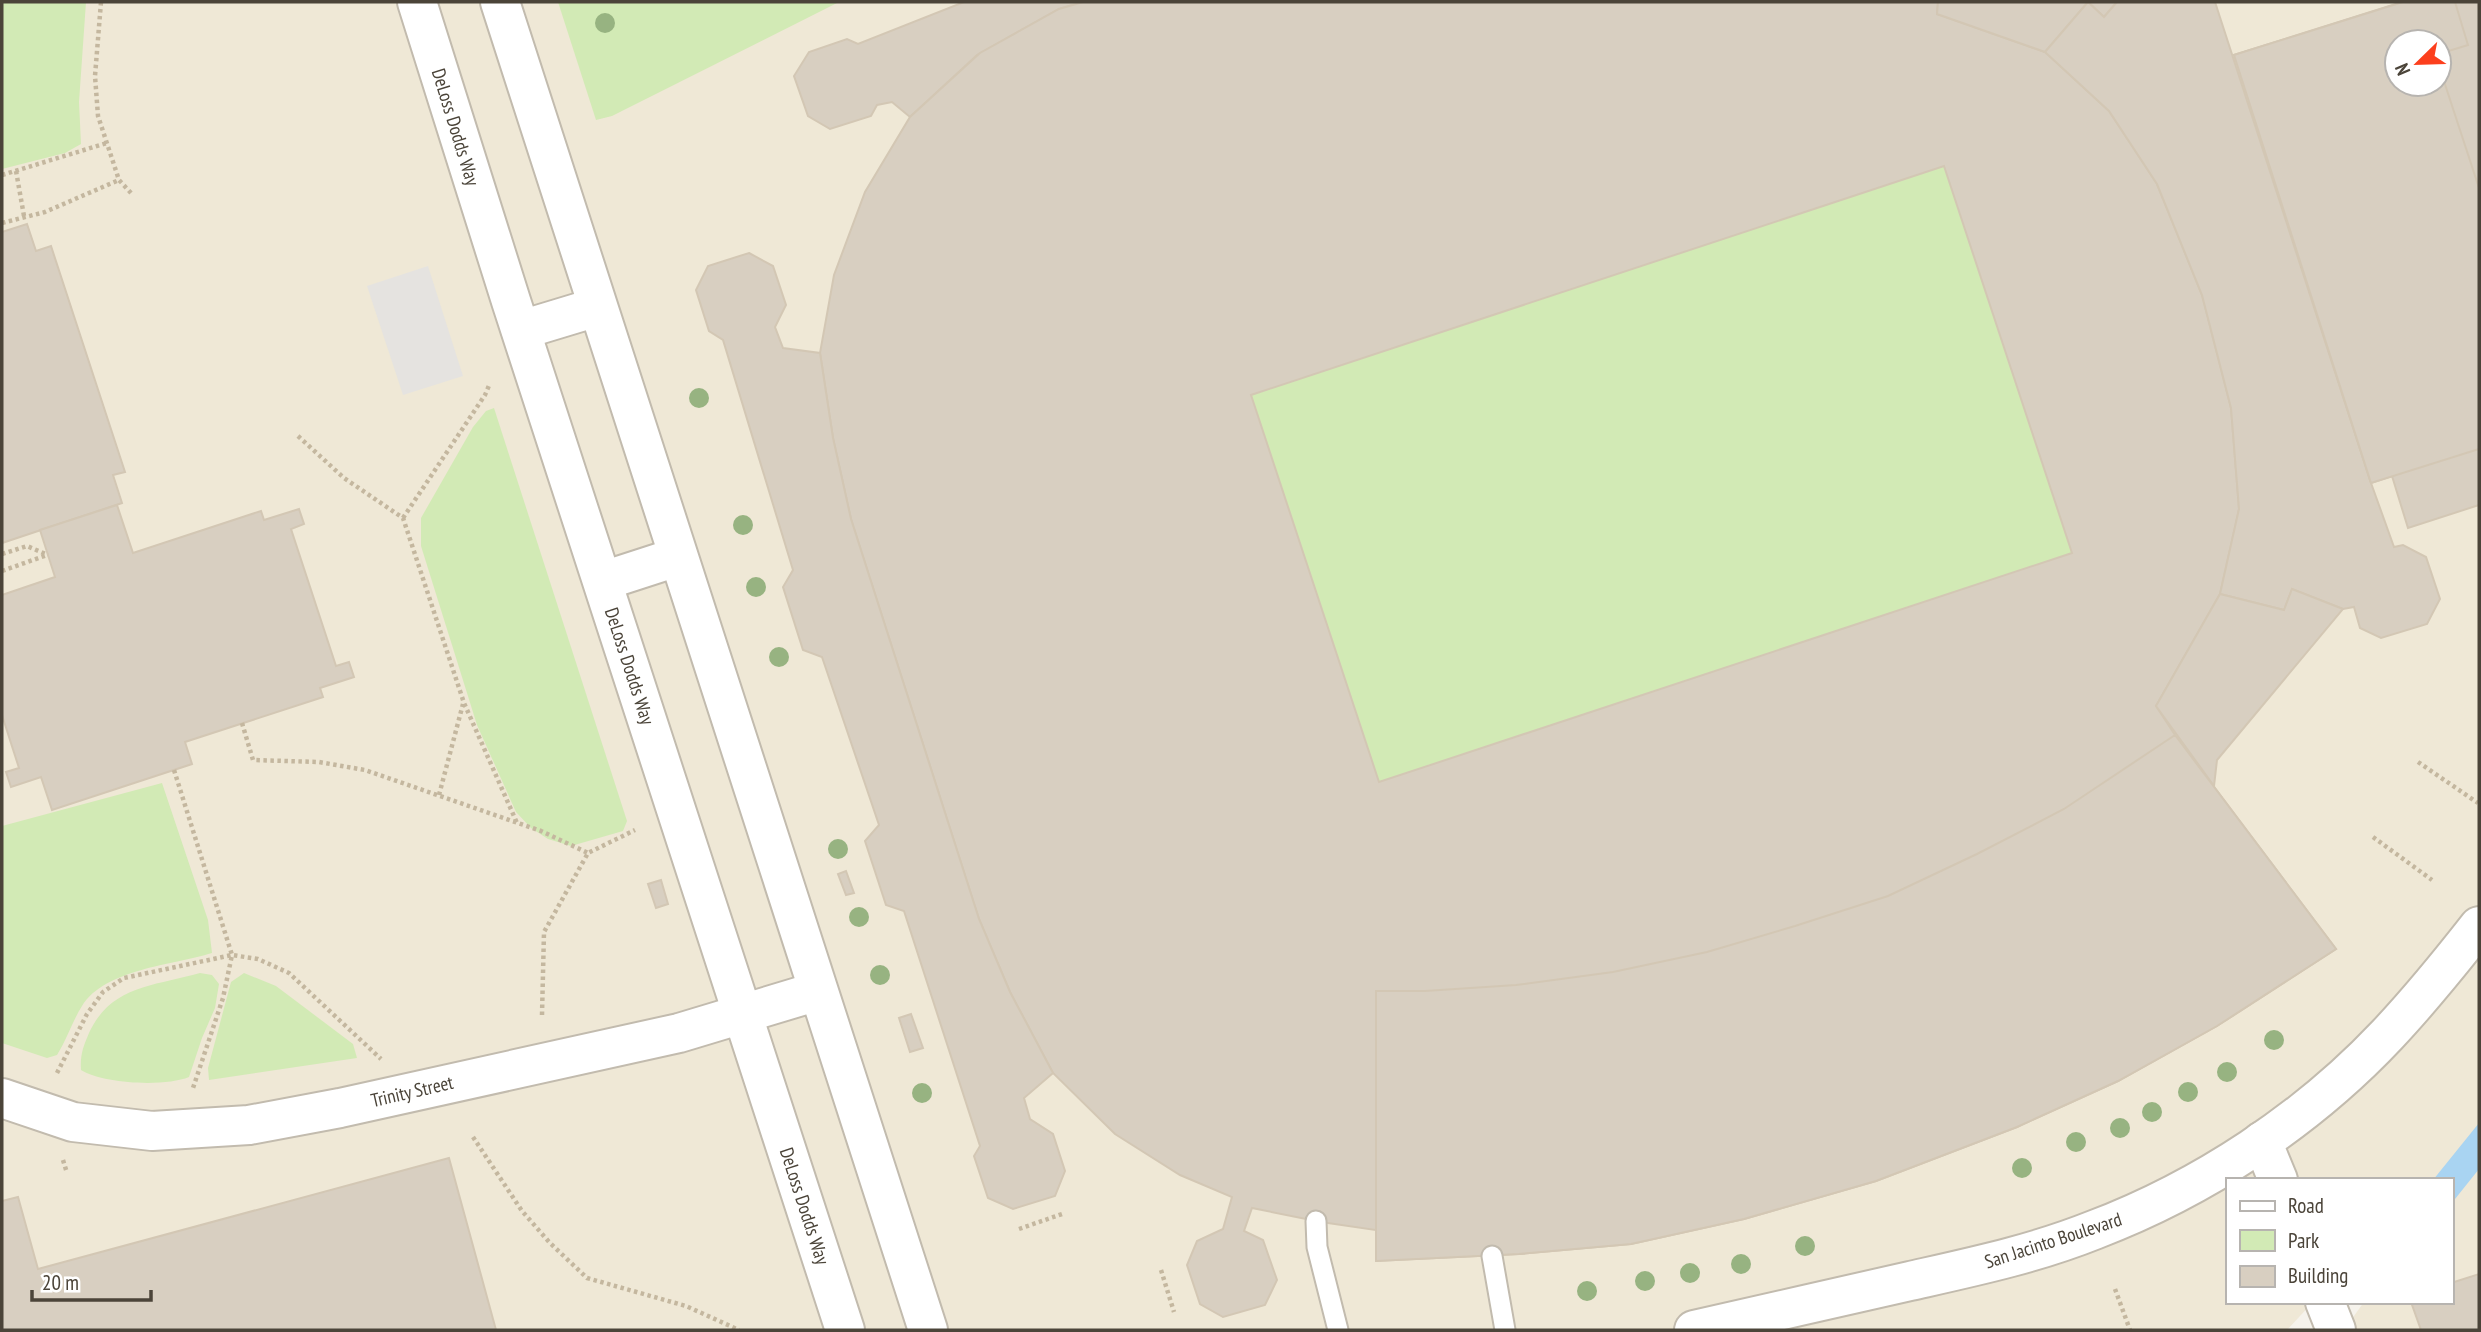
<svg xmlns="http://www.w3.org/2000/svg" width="2481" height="1332" font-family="'PT Sans Narrow',sans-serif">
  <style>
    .education { fill: #efe8d6; fill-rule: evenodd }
    .green { fill: #d2eab5 }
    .parking { fill: #e5e3e0 }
    .water { fill: #a9d4f2 }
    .pier { fill: #f6f3ec }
    .building { fill: #d8cfc1; stroke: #d3c7b4; stroke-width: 2; fill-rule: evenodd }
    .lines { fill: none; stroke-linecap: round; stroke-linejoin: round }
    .service-casing { stroke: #c2bbae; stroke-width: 23 }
    .minor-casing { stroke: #c2bbae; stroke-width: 42 }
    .tertiary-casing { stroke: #c2bbae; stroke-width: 42 }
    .path { stroke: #c4b79f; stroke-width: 4.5; stroke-dasharray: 3.5 3.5; stroke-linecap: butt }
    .service { stroke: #fff; stroke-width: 19 }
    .minor { stroke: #fff; stroke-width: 38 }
    .tertiary { stroke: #fff; stroke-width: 38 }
    .tree { fill: #97b381 }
    .labels { text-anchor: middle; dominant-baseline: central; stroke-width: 7; stroke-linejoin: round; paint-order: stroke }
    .street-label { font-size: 19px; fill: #4b4439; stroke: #fff }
  </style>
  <rect width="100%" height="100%" fill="#f6f3ec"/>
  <!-- education -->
  <path class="education" d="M2,2H2479V1330H2ZM2397,42H2439V84H2397ZM2227,1180H2451V1302H2227Z"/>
  <!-- green -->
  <g class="green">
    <polygon points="2,2 86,2 79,102 81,144 65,153 2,169"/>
    <polygon points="558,2 839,2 612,116 596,120"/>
    <polygon points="1083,2 1938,2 1937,14 2220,594 2156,706 2175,735 2336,949 2217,1026 2118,1081 2017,1127 1876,1181 1744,1219 1631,1244 1376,1261 1376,1230 1321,1222 1252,1208 1244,1231 1263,1240 1277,1280 1265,1305 1223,1317 1200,1304 1187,1265 1197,1241 1223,1229 1232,1197 1180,1175 1115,1134 1053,1073 833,438 820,353 834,275 867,188 910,117 980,53 1059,9"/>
    <polygon points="494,408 627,821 623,831 571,846 548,839 531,828 516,812 477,725 421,546 421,518 473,427 486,411"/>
    <path d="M162,783L208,920L212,953C173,965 105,969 82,1006C73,1020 67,1039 57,1055L47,1058L2,1043V826Z"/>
    <path d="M200,973L212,975L219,984L215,1008L202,1038L189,1077C165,1087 103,1084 81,1070C80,1055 83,1047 89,1033C111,985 155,986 200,973Z"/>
    <polygon points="244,973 276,986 353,1044 357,1058 209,1080 208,1068 231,982"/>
  </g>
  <!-- parking -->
  <polygon class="parking" points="428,266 463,376 403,395 367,286"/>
  <!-- water -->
  <polygon class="water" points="2479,1123 2479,1169 2451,1204 2451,1180 2433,1180"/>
  <!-- pier -->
  <polygon class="pier" points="2313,1302 2364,1302 2344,1330 2287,1330"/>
  <!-- building -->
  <g class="building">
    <polygon points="964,2 1083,2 1059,9 977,55 910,117 892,102 877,105 871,116 830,129 808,116 794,76 809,52 847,39 858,44"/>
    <path d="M1083,2H1938L1937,14L2045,52L2109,111L2157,184L2202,295L2231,408L2239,509L2220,594L2156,706L2175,735L2336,949L2217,1026L2118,1081L2017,1127L1876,1181L1744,1219L1631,1244L1519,1254L1376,1261V1230L1321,1222L1252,1208L1244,1231L1263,1240L1277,1280L1265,1305L1223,1317L1200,1304L1187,1265L1197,1241L1223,1229L1232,1197L1180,1175L1115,1134L1053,1073L1010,992L979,919L851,519L833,438L820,353L834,275L865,192L910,117L980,53L1059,9ZM1944,166L2072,553L1379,782L1251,395Z"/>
    <polygon points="1938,2 2117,2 2104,17 2088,2 2045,52 1937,14"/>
    <polygon points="2088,2 2104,17 2117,2 2215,2 2371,483 2394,547 2403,545 2426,557 2440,599 2427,624 2381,638 2360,628 2354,607 2343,609 2292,589 2284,610 2220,594 2239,509 2231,408 2202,295 2157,184 2109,111 2045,52"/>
    <path d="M2402,2H2479V505L2408,528L2392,476L2371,483L2234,55ZM2397,42H2439V84H2397Z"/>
    <polygon points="2403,2 2455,2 2468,45 2439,54 2439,42 2397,42 2397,84 2439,84 2439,66 2479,188 2479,449 2371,483 2234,55"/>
    <polygon points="27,224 36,251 51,246 125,472 113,475 122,503 2,543 2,232"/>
    <polygon points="749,253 773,266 786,305 775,327 783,348 820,353 833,438 851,519 979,919 1010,992 1053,1073 1024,1098 1030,1119 1053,1134 1065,1171 1055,1196 1013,1209 988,1198 974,1156 980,1146 904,911 886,905 865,841 879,825 822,657 803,650 783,587 793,570 723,340 709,331 696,290 708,266"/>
    <polygon points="117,505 133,553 261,511 264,520 299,509 304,524 291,529 336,666 349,662 354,677 320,688 323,697 185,742 192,764 52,810 41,777 11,787 6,772 19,768 2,715 2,595 55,577 40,530"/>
    <polygon points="2292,589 2343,609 2217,760 2214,786 2156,706 2220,594 2284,610"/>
    <polygon points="2175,735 2336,949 2217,1026 2118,1081 2017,1127 1876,1181 1744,1219 1631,1244 1519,1254 1376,1261 1376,991 1425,991 1516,985 1613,972 1707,952 1795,926 1888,896 1977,854 2064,809"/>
    <polygon points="846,871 854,893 846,895 838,874"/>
    <polygon points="661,880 668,904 656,908 648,884"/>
    <polygon points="911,1014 923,1048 910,1052 899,1018"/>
    <polygon points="449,1158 496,1330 2,1330 2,1201 18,1197 38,1269"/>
    <polygon points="2479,1274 2479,1330 2421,1330 2411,1302 2451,1302 2451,1283"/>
  </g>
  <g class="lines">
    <!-- service casing -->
    <g class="service-casing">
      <g id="service">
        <polyline points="1316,1221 1317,1247 1338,1330"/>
        <polyline points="1492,1256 1505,1330"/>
      </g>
    </g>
    <!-- minor casing -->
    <g class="minor-casing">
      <g id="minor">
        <polyline points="417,2 511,301 845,1330"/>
        <polyline points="500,2 928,1330"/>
        <polyline points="521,330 597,307"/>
        <polyline points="603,581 677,557"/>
        <polyline points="2,1098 73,1122 152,1131 249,1125 340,1108 679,1033 818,991"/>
        <polyline points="2262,1141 2278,1180"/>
        <polyline points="2325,1302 2336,1330"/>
      </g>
    </g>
    <!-- tertiary casing -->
    <g class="tertiary-casing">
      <path id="tertiary" d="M1694,1330C1766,1314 1838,1297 1910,1281C1972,1267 2034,1254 2094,1230C2202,1189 2307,1120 2387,1035C2420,1000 2450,963 2479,926"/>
    </g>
    <!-- path -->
    <g class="path">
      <polyline points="101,2 95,76 98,116 119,180 131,193"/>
      <polyline points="16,171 24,216"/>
      <polyline points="2,175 107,143"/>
      <polyline points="2,223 45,212 119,180"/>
      <polyline points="298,436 344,478 403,518 464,703 517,823"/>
      <polyline points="403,518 485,395 490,383"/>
      <polyline points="2,554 27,546 48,555"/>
      <polyline points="2,571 47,555"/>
      <polyline points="242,723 253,760 319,762 365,770 541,831 588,853"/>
      <polyline points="2418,762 2478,803"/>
      <polyline points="174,770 232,955 223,998 193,1088"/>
      <polyline points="439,795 463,704"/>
      <polyline points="2373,837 2432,880"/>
      <polyline points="542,1015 544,932 588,853 635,830"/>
      <polyline points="57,1073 87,1014 103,992 124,978 232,955 258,959 289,973 381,1059"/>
      <polyline points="473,1137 522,1211 550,1243 587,1278 686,1306 739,1330"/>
      <polyline points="63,1160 67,1173"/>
      <polyline points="1019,1229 1062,1214"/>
      <polyline points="1161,1270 1174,1312"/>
      <polyline points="2115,1289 2130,1330"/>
    </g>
    <!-- service -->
    <use href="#service" class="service"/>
    <!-- minor -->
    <use href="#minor" class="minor"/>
    <!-- tertiary -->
    <use href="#tertiary" class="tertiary"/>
  </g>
  <!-- trees -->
  <g class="tree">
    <circle cx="605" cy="23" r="10"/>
    <circle cx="699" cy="398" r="10"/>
    <circle cx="743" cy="525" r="10"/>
    <circle cx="756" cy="587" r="10"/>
    <circle cx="779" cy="657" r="10"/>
    <circle cx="838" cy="849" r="10"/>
    <circle cx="859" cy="917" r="10"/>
    <circle cx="880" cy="975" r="10"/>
    <circle cx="2274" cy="1040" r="10"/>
    <circle cx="2227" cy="1072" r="10"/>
    <circle cx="2188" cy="1092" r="10"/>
    <circle cx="922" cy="1093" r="10"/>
    <circle cx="2152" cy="1112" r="10"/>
    <circle cx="2120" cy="1128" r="10"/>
    <circle cx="2076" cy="1142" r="10"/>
    <circle cx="2022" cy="1168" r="10"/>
    <circle cx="1805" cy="1246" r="10"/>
    <circle cx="1741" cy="1264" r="10"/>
    <circle cx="1690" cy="1273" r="10"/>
    <circle cx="1645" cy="1281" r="10"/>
    <circle cx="1587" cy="1291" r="10"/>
  </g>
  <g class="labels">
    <!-- street labels -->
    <g class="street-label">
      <text transform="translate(456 127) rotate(73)">DeLoss Dodds Way</text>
      <text transform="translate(630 666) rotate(72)">DeLoss Dodds Way</text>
      <text transform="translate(412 1091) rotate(-13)">Trinity Street</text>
      <text transform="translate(805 1206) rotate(72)">DeLoss Dodds Way</text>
      <text transform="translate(2053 1240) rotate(-18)">San Jacinto Boulevard</text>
    </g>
  </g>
  <!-- border -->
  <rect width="2481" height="1332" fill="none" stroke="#4b4439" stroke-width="7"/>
  <!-- legend -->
  <rect x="2226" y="1178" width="228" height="126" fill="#ffffff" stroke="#b7b4b0" stroke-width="2"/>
  <rect x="2240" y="1201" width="35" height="10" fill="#ffffff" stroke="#b7b4b0" stroke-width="2"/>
  <text x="2288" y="1213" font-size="21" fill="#4b4439">Road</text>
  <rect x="2240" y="1230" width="35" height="21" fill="#d2eab5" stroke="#b7b4b0" stroke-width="2"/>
  <text x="2288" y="1248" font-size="21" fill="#4b4439">Park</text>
  <rect x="2240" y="1266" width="35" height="21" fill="#d8cfc1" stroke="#b7b4b0" stroke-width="2"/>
  <text x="2288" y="1283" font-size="21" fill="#4b4439">Building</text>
  <!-- north arrow -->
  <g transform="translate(2418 63) rotate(247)"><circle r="33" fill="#ffffff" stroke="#b7b4b0" stroke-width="2"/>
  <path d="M0-5L12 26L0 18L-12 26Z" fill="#fc3f1d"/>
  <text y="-10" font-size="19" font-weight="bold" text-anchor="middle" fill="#4b4439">N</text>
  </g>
  <!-- scale -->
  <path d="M32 1290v10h119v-10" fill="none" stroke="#4b4439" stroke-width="3.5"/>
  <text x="42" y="1290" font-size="21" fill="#4b4439" stroke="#ffffff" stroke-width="5" paint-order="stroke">20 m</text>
</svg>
